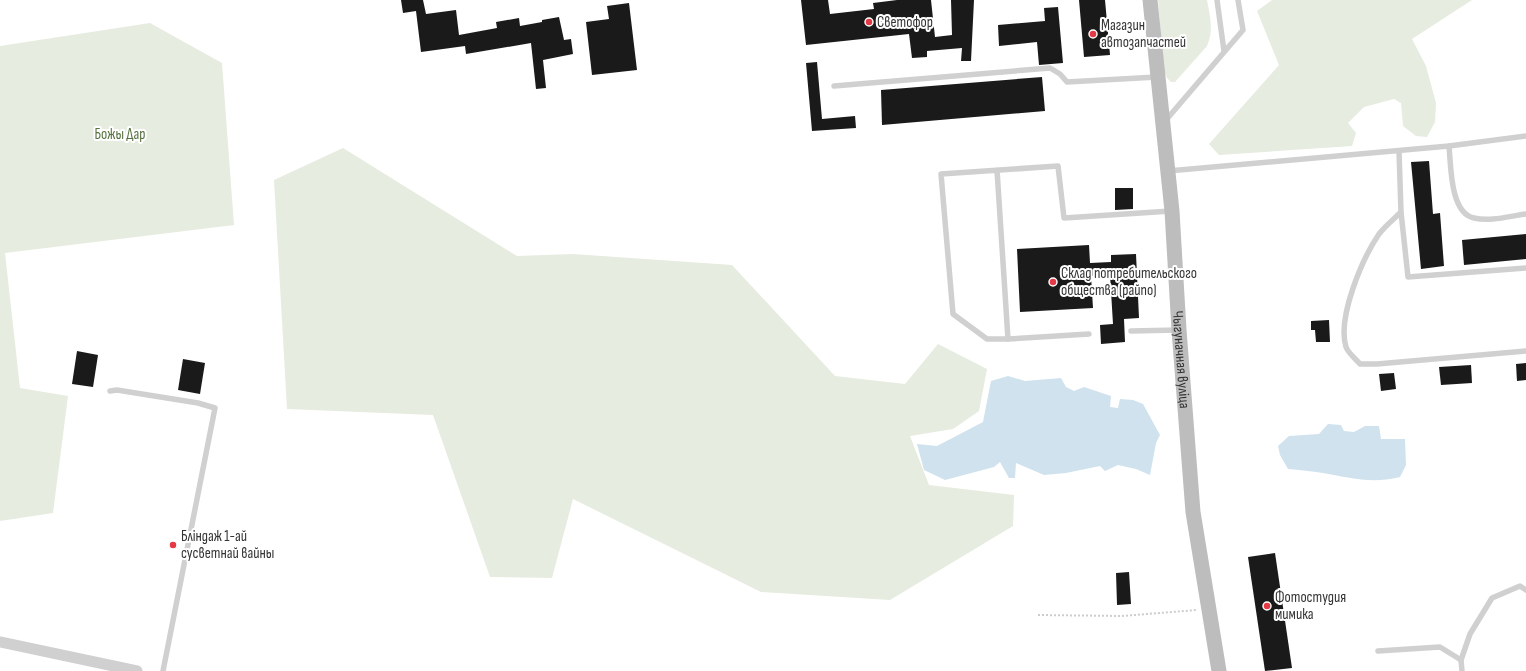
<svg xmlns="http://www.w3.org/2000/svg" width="1526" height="671" font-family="'Sofia Sans Condensed',sans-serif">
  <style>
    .green { fill: #e6ecdf }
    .water { fill: #cfe2ee }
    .building { fill: #1a1a1a }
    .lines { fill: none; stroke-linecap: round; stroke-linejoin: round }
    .path { stroke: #cdcdcd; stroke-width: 2; stroke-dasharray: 2 2; stroke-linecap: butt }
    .lane { stroke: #d0d0d0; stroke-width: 5.5 }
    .street { stroke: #d0d0d0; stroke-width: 11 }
    .secondary { stroke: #bdbdbd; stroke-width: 15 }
    .poi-dot { fill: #e63946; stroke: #fff; stroke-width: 1.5 }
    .labels { text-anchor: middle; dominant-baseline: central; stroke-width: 4; stroke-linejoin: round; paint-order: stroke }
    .poi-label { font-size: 15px; fill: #333; stroke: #fff; text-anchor: start }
    .park-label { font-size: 15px; fill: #56703f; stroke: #fff }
    .street-label { font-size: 15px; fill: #333; stroke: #fff }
  </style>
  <rect width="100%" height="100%" fill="#fff"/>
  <!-- green -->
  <g class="green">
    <path d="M1158,0H1207C1210,16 1214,31 1207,46L1175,82H1171L1167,78L1164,71Z"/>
    <polygon points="1272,0 1472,0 1412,39 1426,66 1436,103 1435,122 1427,137 1416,136 1403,126 1401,103 1394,99 1364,107 1348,123 1356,133 1352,146 1219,155 1209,144 1279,65 1257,11"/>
    <polygon points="150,23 222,63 234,225 5,253 20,388 68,396 53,513 0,521 0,46"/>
    <polygon points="343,148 517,256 573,254 732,265 835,376 905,384 938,344 987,369 979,411 953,429 910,436 929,485 1014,495 1013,526 890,600 761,592 573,499 552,578 490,577 433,415 287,409 274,180"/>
  </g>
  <!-- water -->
  <g class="water">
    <polygon points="1008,376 1025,381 1061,378 1066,387 1074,391 1084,387 1111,396 1110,407 1118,408 1120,399 1133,400 1143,404 1160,435 1156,443 1150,475 1136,469 1118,465 1105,471 1100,466 1066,473 1044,475 1016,463 1015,478 1009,478 1000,462 994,467 945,480 924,470 917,444 937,446 983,422 991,381"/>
    <path d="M1328,424L1341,425L1344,431L1354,432L1365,426H1379L1381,439H1405L1406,465L1400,477C1371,484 1351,478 1323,473C1311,471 1300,470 1288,469L1280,455L1278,446L1289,436L1319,434Z"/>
  </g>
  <!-- building -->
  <g class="building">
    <polygon points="401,0 423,0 426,14 456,10 459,35 497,28 496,22 519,18 520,26 542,22 542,20 559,17 564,40 571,39 573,54 543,60 546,88 536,89 531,43 466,54 465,46 421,52 416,11 403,13"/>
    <polygon points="801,0 828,0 830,14 874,9 873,3 897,0 931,0 935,37 952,35 951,0 974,0 971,61 961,61 962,48 927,51 927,57 912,58 909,34 806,45"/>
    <polygon points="1079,0 1105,0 1110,55 1084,57"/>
    <polygon points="629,3 637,70 592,75 586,22 609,19 607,6"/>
    <polygon points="1058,7 1063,63 1039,65 1037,42 999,46 998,25 1045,21 1044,8"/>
    <polygon points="817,62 822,119 855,116 856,128 812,131 806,63"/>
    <polygon points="1042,77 1045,111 882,125 881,90"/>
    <polygon points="1429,161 1433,214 1440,213 1444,266 1421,269 1411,162"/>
    <polygon points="1115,188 1133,188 1133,209 1115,210"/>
    <polygon points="1526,234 1526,259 1464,265 1462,240"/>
    <polygon points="1089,245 1090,263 1111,262 1111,255 1136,254 1139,318 1124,319 1125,342 1101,344 1100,325 1113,324 1110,275 1091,276 1093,308 1020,312 1017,249"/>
    <polygon points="1329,320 1330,342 1316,342 1315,330 1311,330 1311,321"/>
    <polygon points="77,351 98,355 93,387 72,384"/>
    <polygon points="183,359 205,363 200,394 178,390"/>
    <polygon points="1526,363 1526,380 1517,381 1516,364"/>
    <polygon points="1471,365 1472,383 1441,385 1439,367"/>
    <polygon points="1394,373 1396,389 1381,391 1379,374"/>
    <polygon points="1275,553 1292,668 1265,671 1248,557"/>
    <polygon points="1129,572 1131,604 1117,605 1116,573"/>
  </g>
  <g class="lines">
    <!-- path -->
    <polyline class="path" points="1038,615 1122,616 1197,610"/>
    <!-- lane -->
    <g class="lane">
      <polyline points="1217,0 1224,51"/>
      <polyline points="834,86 1050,68 1060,74 1067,82 1157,77"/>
      <polyline points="1166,120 1243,30 1238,0"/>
      <path d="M1449,146C1451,166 1450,213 1474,218C1490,222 1510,216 1526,214"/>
      <path d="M1399,151L1401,212C1394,219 1385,226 1379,234C1362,259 1337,318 1346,347C1348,353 1356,359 1360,364H1377L1526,351"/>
      <polyline points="997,170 1008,339 987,339 953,314 941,174 1058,166 1064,218 1171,211"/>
      <polyline points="1168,171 1449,146 1526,136"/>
      <polyline points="1401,212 1408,277 1526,268"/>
      <polyline points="1131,331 1178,330"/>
      <polyline points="1008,339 1089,334"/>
      <polyline points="110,391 117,390 198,403 215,408 163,671"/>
      <polyline points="1378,651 1440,647 1461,660"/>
      <polyline points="1462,671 1461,660 1470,634 1492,598 1520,586 1526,590"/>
    </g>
    <!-- street -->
    <polyline class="street" points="0,642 137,671"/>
    <!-- secondary -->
    <path class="secondary" id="s1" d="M1150,0L1172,211L1179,330L1193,512L1219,671"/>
  </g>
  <!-- markers -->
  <g class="poi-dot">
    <circle cx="869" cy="22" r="4"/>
    <circle cx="1093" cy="34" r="4"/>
    <circle cx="1053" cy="282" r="4"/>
    <circle cx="173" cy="545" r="4"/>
    <circle cx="1267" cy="606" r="4"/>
  </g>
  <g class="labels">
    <!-- poi labels -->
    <g class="poi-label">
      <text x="877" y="22">Светофор</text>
      <text x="1101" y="25">Магазин<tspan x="1101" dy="17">автозапчастей</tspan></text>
      <text x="1061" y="273">Склад потребительского<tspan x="1061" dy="17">общества (райпо)</tspan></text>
      <text x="181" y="536">Бліндаж 1-ай<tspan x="181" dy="17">сусветнай вайны</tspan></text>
      <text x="1275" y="597">Фотостудия<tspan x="1275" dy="17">мимика</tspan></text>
    </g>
    <!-- park labels -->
    <g class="park-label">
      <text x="120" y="134">Божы Дар</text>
    </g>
    <!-- street labels -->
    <g class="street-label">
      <text stroke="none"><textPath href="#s1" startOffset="361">Чыгуначная вуліца</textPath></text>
    </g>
  </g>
</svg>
